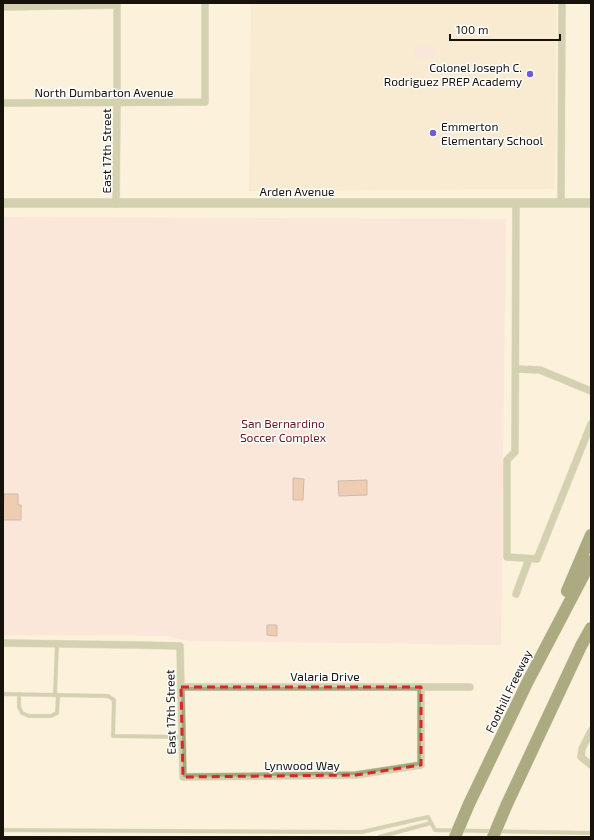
<svg xmlns="http://www.w3.org/2000/svg" width="594" height="840" font-family="'Exo 2',sans-serif">
  <style>
    .built { fill: #f3e4c8 }
    .green { fill: #fadad9 }
    .building { fill: #dda380; stroke: #8f7a6e }
    .lines { fill: none; stroke-linecap: round; stroke-linejoin: round }
    .service-casing { stroke: #d7cdba; stroke-width: 4.5 }
    .minor-casing { stroke: #d7cdba; stroke-width: 8 }
    .tertiary-casing { stroke: #d7cdba; stroke-width: 10 }
    .motorway-casing { stroke: #d7cdba; stroke-width: 13 }
    .service { stroke: #a2aa7b; stroke-width: 3.5 }
    .minor { stroke: #a2aa7b; stroke-width: 7 }
    .tertiary { stroke: #a2aa7b; stroke-width: 9 }
    .motorway { stroke: #4d5412; stroke-width: 12 }
    .motorway-bridge-casing { stroke: #d7cdba; stroke-width: 13; stroke-linecap: butt }
    .motorway-bridge { stroke: #4d5412; stroke-width: 12 }
    .marked { fill: none; stroke: #d62828; stroke-width: 3; stroke-dasharray: 8 5; stroke-linejoin: round }
    .poi-dot { fill: #715cd6; stroke: #fff; stroke-width: 1.5 }
    .labels { text-anchor: middle; dominant-baseline: central; stroke-width: 3; stroke-linejoin: round; paint-order: stroke }
    .poi-label { font-size: 12px; fill: #17130c; stroke: #fff; text-anchor: end }
    .street-label { font-size: 12px; fill: #17130c; stroke: #fff }
    .park-label { font-size: 12px; fill: #6a181f; stroke: #fff }
  </style>
  <rect width="100%" height="100%" fill="#fcf1db"/>
  <!-- built -->
  <polygon class="built" points="251,3 556,3 556,145 554,189 249,191"/>
  <!-- green -->
  <g class="green">
    <polygon points="435,44 435,58 414,58 414,45"/>
    <polygon points="3,217 506,219 501,645 188,641 167,636 3,635"/>
  </g>
  <!-- building -->
  <g class="building">
    <polygon points="293,478 304,479 303,500 293,500"/>
    <polygon points="367,480 367,495 339,496 338,481"/>
    <polygon points="4,494 18,494 18,505 21,505 21,520 3,520"/>
    <polygon points="267,625 277,625 277,636 267,635"/>
  </g>
  <g class="lines">
    <!-- service casing -->
    <g class="service-casing">
      <g id="service">
        <polyline points="3,694 55,695 57,644"/>
        <polyline points="19,694 19,707 22,713 29,716 51,716 57,713 58,695"/>
        <polyline points="55,695 108,696 114,700 113,736 182,737"/>
        <polyline points="3,830 362,832 428,817 435,830 591,833"/>
        <polyline points="379,837 431,823"/>
      </g>
    </g>
    <!-- minor casing -->
    <g class="minor-casing">
      <g id="minor">
        <polyline points="3,7 117,5"/>
        <polyline points="3,103 205,102 205,3"/>
        <polyline points="516,203 515,452 507,460 507,557 537,559 591,424"/>
        <polyline points="561,203 562,3"/>
        <polyline points="116,204 117,103 117,3"/>
        <polyline points="516,369 540,370 591,391"/>
        <polyline points="516,594 529,559"/>
        <polyline points="3,643 137,645 180,646 183,777 356,775 421,765 421,687"/>
        <polyline points="181,687 470,687"/>
        <polyline points="591,731 582,749 581,757 591,765"/>
      </g>
    </g>
    <!-- tertiary casing -->
    <g class="tertiary-casing">
      <polyline id="tertiary" points="3,203 591,203"/>
    </g>
    <!-- motorway casing -->
    <g class="motorway-casing">
      <g id="motorway">
        <polyline points="567,591 591,535"/>
        <polyline points="469,804 527,683 591,561"/>
        <polyline points="507,804 581,646 591,628"/>
      </g>
    </g>
    <!-- service -->
    <use href="#service" class="service"/>
    <!-- minor -->
    <use href="#minor" class="minor"/>
    <!-- tertiary -->
    <use href="#tertiary" class="tertiary"/>
    <!-- motorway -->
    <use href="#motorway" class="motorway"/>
    <!-- motorway-bridge casing -->
    <g class="motorway-bridge-casing">
      <g id="motorway-bridge">
        <polyline points="455,837 469,804"/>
        <polyline points="493,837 507,804"/>
      </g>
    </g>
    <!-- motorway-bridge -->
    <use href="#motorway-bridge" class="motorway-bridge"/>
  </g>
  <!-- marked area -->
  <path d="M0 0H594V840H0ZM181,687H421V765L356,775L183,777Z" fill="#fcf1db" fill-opacity=".55" fill-rule="evenodd"/>
  <path class="marked" d="M181,687H421V765L356,775L183,777Z"/>
  <!-- markers -->
  <g class="poi-dot">
    <circle cx="530" cy="74" r="4"/>
    <circle cx="433" cy="133" r="4"/>
  </g>
  <g class="labels">
    <!-- poi labels -->
    <g class="poi-label">
      <text x="522" y="67">Colonel Joseph C.<tspan x="522" dy="14">Rodriguez PREP Academy</tspan></text>
      <text x="441" y="126" text-anchor="start">Emmerton<tspan x="441" dy="14">Elementary School</tspan></text>
    </g>
    <!-- street labels -->
    <g class="street-label">
      <text x="104" y="92">North Dumbarton Avenue</text>
      <text transform="translate(106 151) rotate(-90)">East 17th Street</text>
      <text x="297" y="191">Arden Avenue</text>
      <text x="325" y="676">Valaria Drive</text>
      <text transform="translate(508 691) rotate(-64)">Foothill Freeway</text>
      <text transform="translate(170 712) rotate(-91)">East 17th Street</text>
      <text x="302" y="765">Lynwood Way</text>
    </g>
    <!-- park labels -->
    <g class="park-label">
      <text x="283" y="423">San Bernardino<tspan x="283" dy="14">Soccer Complex</tspan></text>
    </g>
  </g>
  <!-- border -->
  <rect width="594" height="840" fill="none" stroke="#17130c" stroke-width="8"/>
  <!-- scale -->
  <path d="M450 34v6h110v-6" fill="none" stroke="#17130c" stroke-width="2"/>
  <text x="456" y="34" font-size="12" fill="#17130c" stroke="#ffffff" stroke-width="3" paint-order="stroke">100 m</text>
</svg>
